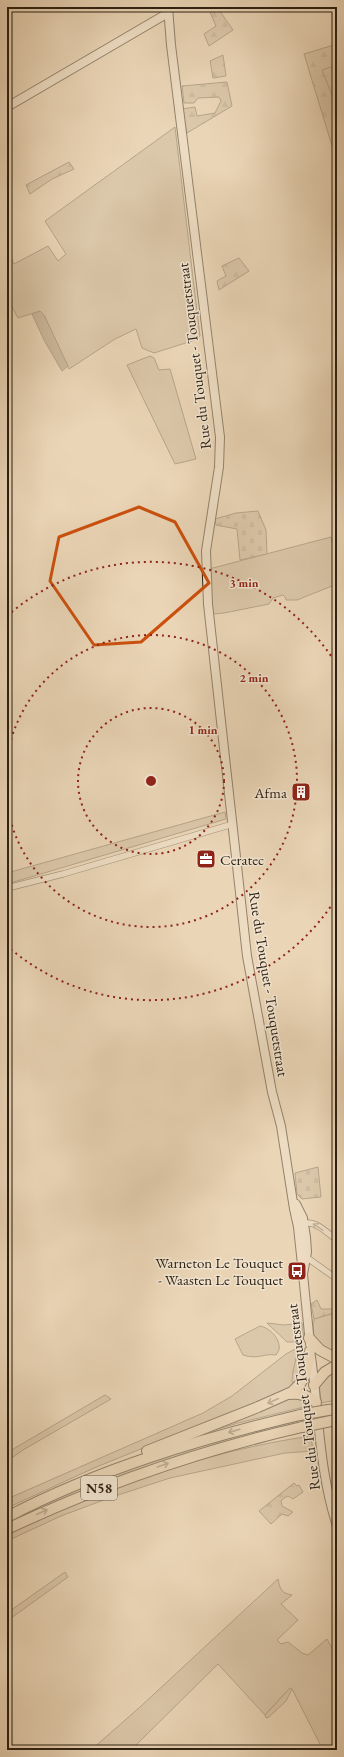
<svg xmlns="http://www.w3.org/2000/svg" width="344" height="1757" font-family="'EB Garamond',serif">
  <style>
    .green { fill: #cab69a; stroke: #7a6a56 }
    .forest { fill: url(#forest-firs); stroke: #7a6a56 }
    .cemetery { fill: url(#cemetery-stones); stroke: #7a6a56 }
    .park { fill: url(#park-crowns); stroke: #7a6a56 }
    .water { fill: #a9977e; stroke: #776752 }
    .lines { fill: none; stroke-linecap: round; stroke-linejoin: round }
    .street-casing { stroke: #5b4c3a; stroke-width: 7 }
    .secondary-casing { stroke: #2b1f11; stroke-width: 10 }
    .highway-casing { stroke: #2b1f11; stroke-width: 12 }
    .street { stroke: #f1e4d0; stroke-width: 5.5 }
    .secondary { stroke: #f1e4d0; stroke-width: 8 }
    .highway { stroke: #ead5b6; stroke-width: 10 }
    .highway-bridge-casing { stroke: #2b1f11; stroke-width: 12; stroke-linecap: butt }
    .highway-bridge { stroke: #ead5b6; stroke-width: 10 }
    .oneway { stroke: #988b7a }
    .oneway2 { stroke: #8a7a64 }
    .marked { fill: none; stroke: #cc500d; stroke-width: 3; stroke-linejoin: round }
    .ring { fill: none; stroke: #8f2418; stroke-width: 2; stroke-dasharray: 2 4 }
    .labels { text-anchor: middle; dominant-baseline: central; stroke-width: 3; stroke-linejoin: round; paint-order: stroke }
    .shield { fill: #f1e4d0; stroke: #665a4a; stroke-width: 1 }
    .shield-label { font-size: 14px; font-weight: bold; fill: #2b1f11 }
    .street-label { font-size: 15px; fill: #2b1f11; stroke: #f1e4d0 }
    .poi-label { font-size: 15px; fill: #2b1f11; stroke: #f1e4d0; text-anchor: end }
    .centre { fill: #8f2418; stroke: #f1e4d0; stroke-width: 2 }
    .ring-label { font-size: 12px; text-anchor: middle; font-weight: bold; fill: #8f2418; stroke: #f1e4d0; stroke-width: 3; stroke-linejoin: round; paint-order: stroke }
  </style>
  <defs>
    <pattern id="forest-firs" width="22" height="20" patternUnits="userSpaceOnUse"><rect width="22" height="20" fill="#cab69a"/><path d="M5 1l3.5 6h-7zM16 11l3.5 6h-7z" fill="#ae9c84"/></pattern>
    <pattern id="cemetery-stones" width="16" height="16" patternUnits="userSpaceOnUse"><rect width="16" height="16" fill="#cab69a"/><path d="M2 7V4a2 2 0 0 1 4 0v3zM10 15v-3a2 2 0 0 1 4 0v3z" fill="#ae9c84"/></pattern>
    <pattern id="park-crowns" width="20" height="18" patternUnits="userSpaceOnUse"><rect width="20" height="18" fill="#cab69a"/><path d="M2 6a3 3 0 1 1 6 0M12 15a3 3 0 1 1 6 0" fill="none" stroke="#ae9c84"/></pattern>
  </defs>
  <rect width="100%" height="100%" fill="#ead5b6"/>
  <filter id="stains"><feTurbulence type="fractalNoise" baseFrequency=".005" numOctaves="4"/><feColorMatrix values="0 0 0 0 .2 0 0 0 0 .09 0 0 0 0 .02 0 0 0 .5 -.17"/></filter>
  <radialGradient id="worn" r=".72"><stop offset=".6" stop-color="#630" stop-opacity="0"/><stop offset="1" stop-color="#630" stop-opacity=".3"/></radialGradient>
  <!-- green -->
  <g class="green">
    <polygon points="175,127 200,336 195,340 154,353 142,348 136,329 115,339 69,369 44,315 40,311 18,318 12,307 7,309 7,251 14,264 48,246 58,261 66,254 45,221"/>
    <polygon points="150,356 154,358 159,370 170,369 196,459 175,464 127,365"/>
    <polygon points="331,537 337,566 337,584 297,600 286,600 285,597 283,595 273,598 269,604 224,613 213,614 209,569"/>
    <polygon points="225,812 226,819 7,884 7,873"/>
    <polygon points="337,1312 337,1355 330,1353 314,1339 313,1322 314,1322 314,1319"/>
    <polygon points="267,1323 284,1325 302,1323 304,1339 299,1342 287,1342"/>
    <path d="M260,1326C270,1328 281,1339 279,1350L276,1355C263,1353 259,1360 243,1355L235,1339Z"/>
    <polygon points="299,1347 304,1348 305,1357 301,1355 296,1358 295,1365 293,1372 294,1383 289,1389 94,1468 7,1508 7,1499 203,1413 232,1396 286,1354"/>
    <polygon points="337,1367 337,1400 321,1403 319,1381"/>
    <polygon points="105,1395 111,1399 23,1450 7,1461 7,1454 15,1448"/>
    <polygon points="295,1396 308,1400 308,1406 238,1423 178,1441"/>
    <path d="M308,1417L309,1421L236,1439L124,1474L7,1524V1520C63,1494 120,1469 179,1451C221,1439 265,1429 308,1417Z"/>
    <path d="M311,1436L313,1451L285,1453L170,1478L109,1498L61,1516L7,1541V1535C103,1489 205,1451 311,1436Z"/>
    <polygon points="65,1572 68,1577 7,1621 7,1613"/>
    <path d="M278,1579C280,1589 281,1593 292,1595L281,1604L298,1620L277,1640L281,1644L288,1642L302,1653L308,1655L327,1639L337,1658V1750H323L292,1689L290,1688L265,1715L218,1664L131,1750H91L140,1707Z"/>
  </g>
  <!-- forest -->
  <g class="forest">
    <polygon points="213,7 217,7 233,30 209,46 204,34 216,26 209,10"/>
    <polygon points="337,44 337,162 304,54"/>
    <polygon points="223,55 226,76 213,78 210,61"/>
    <polygon points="227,82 232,106 187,133 182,109 195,107 197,116 215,113 221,101 219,97 198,98 194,103 184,103 182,86"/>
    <polygon points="69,162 74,169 52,179 30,194 26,185"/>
    <polygon points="239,258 249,271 219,290 217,281 226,276 222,266"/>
    <polygon points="317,1300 321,1309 333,1309 337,1312 314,1319 311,1304"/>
    <path d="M298,1355L303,1357C303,1366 300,1376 294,1383L292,1382C292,1376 295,1359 298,1355Z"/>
    <polygon points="294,1483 297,1486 299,1485 303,1492 293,1499 288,1496 284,1498 281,1501 282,1506 293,1512 288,1516 282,1514 271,1524 259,1511"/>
    <polygon points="290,1688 292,1689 286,1701 269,1717 266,1718 265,1715"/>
  </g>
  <!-- cemetery -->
  <g class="cemetery">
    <polygon points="258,511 266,530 267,554 240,560 237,529 216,525 215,519 236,513"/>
    <polygon points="318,1167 321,1197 302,1199 297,1194 295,1173"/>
  </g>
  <!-- park -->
  <polygon class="park" points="337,65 337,107 322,70"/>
  <!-- water -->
  <polygon class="water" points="40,311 44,315 68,366 62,371 44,340 32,314"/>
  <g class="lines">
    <!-- street casing -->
    <g class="street-casing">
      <g id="street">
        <polyline points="7,888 63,874 233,824"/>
        <path d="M302,1225C313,1217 328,1234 337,1240"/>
        <polyline points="306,1257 337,1279"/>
      </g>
    </g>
    <!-- secondary casing -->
    <g class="secondary-casing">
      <g id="secondary">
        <polyline points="168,7 171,45 220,437 219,467 206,551 208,604 247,956 272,1092 281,1126 294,1209 298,1227 303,1274"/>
        <polyline points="7,107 168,13"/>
        <polyline points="296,1204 303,1218 306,1237 307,1252 303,1274 310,1344"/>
        <path d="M311,1357C319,1414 319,1471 337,1526"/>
      </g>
    </g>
    <!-- highway casing -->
    <g class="highway-casing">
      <g id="highway">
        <polyline points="309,1338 320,1350 337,1359"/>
        <polyline points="314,1385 325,1372 337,1365"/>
        <path d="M288,1394C300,1393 307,1395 316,1402"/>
        <polyline points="328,1410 337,1409"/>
        <polyline points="147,1451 258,1407 292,1392 300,1384 306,1374 310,1351"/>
        <path d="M7,1517C99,1469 199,1439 300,1415"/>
        <path d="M7,1529C103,1484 198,1451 302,1427"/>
      </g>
    </g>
    <!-- street -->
    <use href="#street" class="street"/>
    <!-- secondary -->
    <use href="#secondary" class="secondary"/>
    <!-- highway -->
    <use href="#highway" class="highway"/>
    <!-- highway-bridge casing -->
    <g class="highway-bridge-casing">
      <g id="highway-bridge">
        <polyline points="300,1415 328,1410"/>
        <polyline points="302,1427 331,1421"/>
      </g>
    </g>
    <!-- highway-bridge -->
    <use href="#highway-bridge" class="highway-bridge"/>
  </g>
  <!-- one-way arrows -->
  <defs><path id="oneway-shaft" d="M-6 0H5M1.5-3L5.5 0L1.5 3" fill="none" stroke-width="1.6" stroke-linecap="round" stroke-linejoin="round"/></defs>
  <use class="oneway" href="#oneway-shaft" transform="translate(318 1227) rotate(-146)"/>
  <g class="oneway2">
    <use href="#oneway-shaft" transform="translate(273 1401) rotate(156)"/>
    <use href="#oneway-shaft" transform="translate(234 1431) rotate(164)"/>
    <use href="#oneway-shaft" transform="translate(163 1465) rotate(-19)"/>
    <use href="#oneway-shaft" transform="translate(42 1512) rotate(-24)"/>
  </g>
  <!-- marked area -->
  <path d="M0 0H344V1757H0ZM139,507L175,522L209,583L141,642L94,645L50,581L59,537Z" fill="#ead5b6" fill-opacity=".55" fill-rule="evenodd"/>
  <path class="marked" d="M139,507L175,522L209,583L141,642L94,645L50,581L59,537Z"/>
  <!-- distance rings -->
  <g class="ring">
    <circle cx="151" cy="781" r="73"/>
    <path d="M7 757A146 146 0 1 1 7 805"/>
    <path d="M337 897A219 219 0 0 1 7 946M7 616A219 219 0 0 1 337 665"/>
  </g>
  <!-- icons -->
  <defs>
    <g id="building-square" transform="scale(1)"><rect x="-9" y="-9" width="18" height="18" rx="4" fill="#8f2418" stroke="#f1e4d0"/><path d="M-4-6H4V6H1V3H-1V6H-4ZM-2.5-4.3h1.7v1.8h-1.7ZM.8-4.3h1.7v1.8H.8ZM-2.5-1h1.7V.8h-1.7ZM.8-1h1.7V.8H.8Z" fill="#fff"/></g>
    <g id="office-square" transform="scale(1)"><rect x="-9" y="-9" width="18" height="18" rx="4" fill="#8f2418" stroke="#f1e4d0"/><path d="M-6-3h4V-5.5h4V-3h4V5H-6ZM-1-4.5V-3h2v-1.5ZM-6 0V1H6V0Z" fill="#fff"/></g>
    <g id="bus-square" transform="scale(1)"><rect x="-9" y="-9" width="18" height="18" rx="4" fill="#8f2418" stroke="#f1e4d0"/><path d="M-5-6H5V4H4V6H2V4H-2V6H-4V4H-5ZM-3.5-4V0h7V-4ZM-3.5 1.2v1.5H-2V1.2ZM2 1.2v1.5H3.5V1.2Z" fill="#fff"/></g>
  </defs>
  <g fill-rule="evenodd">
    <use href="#building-square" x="301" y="792"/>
    <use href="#office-square" x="206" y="859"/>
    <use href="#bus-square" x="297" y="1271"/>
  </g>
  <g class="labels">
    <!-- shield labels -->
    <rect class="shield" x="81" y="1476" width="36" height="24" rx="3"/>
    <g class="shield-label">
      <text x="99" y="1488">N58</text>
    </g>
    <!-- street labels -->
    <g class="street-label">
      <text transform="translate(194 356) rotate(-97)">Rue du Touquet - Touquetstraat</text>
      <text transform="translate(269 984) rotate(81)">Rue du Touquet - Touquetstraat</text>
      <text transform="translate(303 1397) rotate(-97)">Rue du Touquet - Touquetstraat</text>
    </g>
    <!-- poi labels -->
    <g class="poi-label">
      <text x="287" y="792">Afma</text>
      <text x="220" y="859" text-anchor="start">Ceratec</text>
      <text x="283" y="1262">Warneton Le Touquet<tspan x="283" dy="17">- Waasten Le Touquet</tspan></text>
    </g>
  </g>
  <circle cx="151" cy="781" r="6" class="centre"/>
  <g class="ring-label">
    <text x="244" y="587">3 min</text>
    <text x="254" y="682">2 min</text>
    <text x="203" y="734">1 min</text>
  </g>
  <!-- margin -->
  <rect width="344" height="1757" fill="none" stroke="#ead5b6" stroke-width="24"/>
  <rect x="8" y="8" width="328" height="1741" fill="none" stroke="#2b1f11" stroke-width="2"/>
  <rect x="12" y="12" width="320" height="1733" fill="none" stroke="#2b1f11"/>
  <rect width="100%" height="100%" filter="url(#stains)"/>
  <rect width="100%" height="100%" fill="url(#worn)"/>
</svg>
